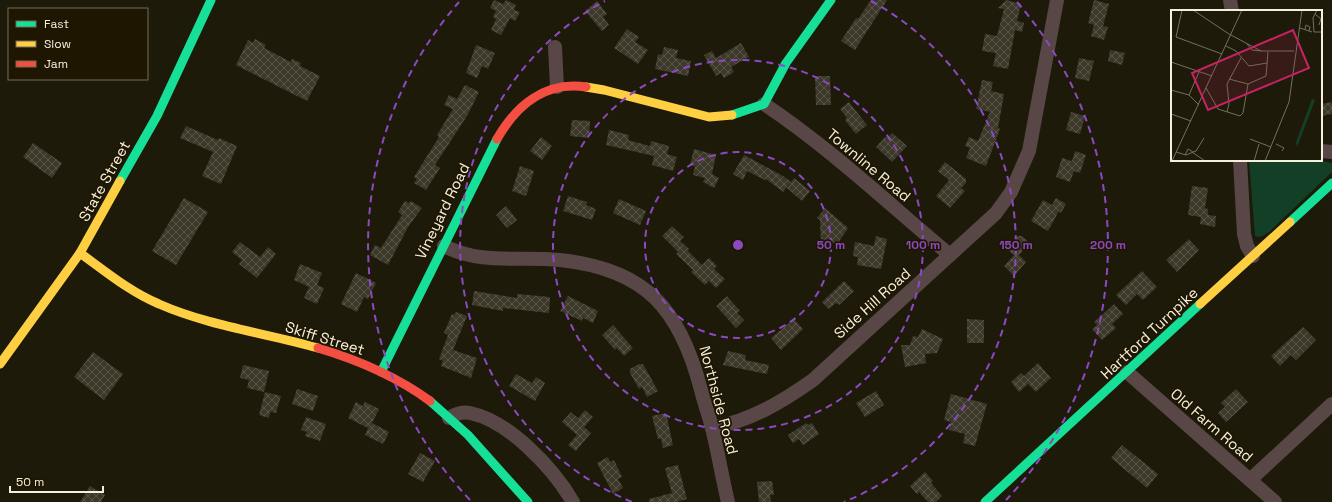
<svg xmlns="http://www.w3.org/2000/svg" width="1332" height="502" font-family="'Space Grotesk',sans-serif">
  <style>
    .green { fill: #123f26 }
    .building { fill: url(#building-cross-hatch) }
    .lines { fill: none; stroke-linecap: round; stroke-linejoin: round }
    .street { stroke: #594748; stroke-width: 14 }
    .fast { stroke: #16e098; stroke-width: 9 }
    .slow { stroke: #ffcf43; stroke-width: 9 }
    .jam { stroke: #f24e42; stroke-width: 9 }
    .ring { fill: none; stroke: #8d49c4; stroke-width: 2; stroke-dasharray: 7 5 }
    .labels { text-anchor: middle; dominant-baseline: central; stroke-width: 3.5; stroke-linejoin: round; paint-order: stroke }
    .street-label { font-size: 15px; fill: #f5f0de; stroke: #1e1600 }
    .inset-road { fill: none; stroke: #74705e; stroke-width: 1 }
    .view { fill: #c52362; fill-opacity: 0.15; stroke: #c52362; stroke-width: 2 }
    .inset-edge { fill: none; stroke: #f5f0de; stroke-width: 2 }
    .centre { fill: #8d49c4; stroke: #1e1600; stroke-width: 2 }
    .ring-label { font-size: 12px; text-anchor: middle; font-weight: bold; fill: #8d49c4; stroke: #1e1600; stroke-width: 3.5; stroke-linejoin: round; paint-order: stroke }
  </style>
  <defs>
    <pattern id="building-cross-hatch" width="8" height="8" patternUnits="userSpaceOnUse"><rect width="8" height="8" fill="#3c382a"/><path d="M0 0l8 8M0 8l8-8" fill="none" stroke="#595548"/></pattern>
  </defs>
  <rect width="100%" height="100%" fill="#1e1a09"/>
  <!-- green -->
  <path class="green" d="M1249,160H1317L1332,163V172L1269,232C1264,235 1260,239 1255,236Z"/>
  <!-- building -->
  <g class="building">
    <polygon points="494,0 503,4 506,0 516,5 514,10 520,12 515,21 510,18 501,35 491,30 496,19 493,17 496,11 490,8"/>
    <polygon points="871,0 887,0 855,50 841,41 856,18 858,19"/>
    <polygon points="1006,0 1021,4 1017,21 1024,23 1022,32 1015,30 1008,69 993,66 996,53 982,51 985,34 997,36 1004,9 998,8"/>
    <polygon points="1094,0 1109,4 1103,26 1108,27 1104,40 1091,36 1094,25 1088,23"/>
    <polygon points="597,1 607,14 603,17 609,25 602,31 585,11"/>
    <polygon points="627,29 639,37 635,42 648,50 638,64 614,48"/>
    <polygon points="255,39 266,45 264,48 291,62 292,59 301,63 300,66 320,76 307,101 236,65 248,40 253,43"/>
    <polygon points="741,43 749,57 731,67 734,72 724,78 721,73 716,76 704,55 712,51 716,58"/>
    <polygon points="476,45 495,53 488,69 482,66 477,78 466,73"/>
    <polygon points="664,47 678,50 676,58 691,61 688,76 655,69 658,54 662,55"/>
    <polygon points="1110,50 1125,53 1122,65 1108,61"/>
    <polygon points="1079,58 1094,61 1089,81 1075,78"/>
    <polygon points="815,76 830,76 831,105 816,105"/>
    <polygon points="982,80 993,82 991,91 1004,94 998,128 1000,129 986,166 966,158 970,148 965,146 969,137 978,141 990,112 976,109"/>
    <polygon points="465,85 479,92 467,116 435,165 440,168 426,190 414,183 417,179 414,177 439,137 437,135 453,109 444,105 449,95 457,99"/>
    <polygon points="849,102 867,125 856,134 845,120 847,118 840,109"/>
    <polygon points="1332,102 1332,114 1321,116 1321,104"/>
    <polygon points="1071,112 1085,116 1080,134 1066,130"/>
    <polygon points="572,120 590,121 589,138 570,136"/>
    <polygon points="186,126 218,140 219,138 237,146 221,184 202,176 213,152 180,138"/>
    <polygon points="609,130 629,135 628,140 650,146 651,141 669,146 667,154 677,157 673,171 652,165 654,156 606,145"/>
    <polygon points="892,133 907,146 892,162 876,147 885,137 887,138"/>
    <polygon points="541,137 552,146 542,160 530,151"/>
    <polygon points="33,143 62,163 52,178 23,157"/>
    <polygon points="694,149 716,155 712,174 719,178 714,188 703,182 705,178 693,175 695,166 690,165"/>
    <polygon points="1075,151 1086,155 1080,173 1074,171 1070,182 1056,177 1062,158 1072,161"/>
    <polygon points="744,155 783,176 791,182 783,192 766,179 765,180 747,171 743,180 733,174"/>
    <polygon points="945,162 966,179 966,183 961,188 965,191 950,208 936,196 949,180 938,171"/>
    <polygon points="520,166 534,171 526,196 512,191"/>
    <polygon points="794,178 810,191 802,201 787,188"/>
    <polygon points="1192,186 1208,188 1205,208 1208,209 1208,215 1216,216 1215,227 1200,224 1201,217 1188,215"/>
    <polygon points="568,196 587,202 586,205 596,209 592,220 563,211"/>
    <polygon points="184,198 208,212 176,265 152,251"/>
    <polygon points="1056,198 1066,204 1061,213 1059,211 1048,231 1031,221 1043,200 1052,205"/>
    <polygon points="619,199 646,211 640,225 613,213"/>
    <polygon points="405,201 409,203 411,201 422,208 408,227 388,265 370,255 375,245 381,248 402,215 398,212"/>
    <polygon points="506,206 517,220 507,228 496,215"/>
    <polygon points="825,208 848,228 838,243 821,244 820,220 817,218"/>
    <polygon points="672,226 684,237 680,241 689,249 688,251 702,265 709,258 717,266 714,269 725,279 716,288 709,281 705,285 691,272 693,270 676,254 678,252 662,236"/>
    <polygon points="876,236 887,239 881,269 857,265 858,257 853,256 855,242 874,246"/>
    <polygon points="1018,236 1022,236 1030,243 1019,255 1026,262 1014,276 1004,266 1014,255 1007,249"/>
    <polygon points="1189,239 1199,250 1177,272 1166,260"/>
    <polygon points="240,242 260,257 268,247 276,254 257,278 239,264 242,260 232,252"/>
    <polygon points="300,264 322,273 317,285 324,288 317,304 304,298 309,287 294,280"/>
    <polygon points="1142,271 1157,287 1143,300 1137,294 1126,305 1116,295"/>
    <polygon points="356,273 376,283 368,299 364,297 357,312 341,304"/>
    <polygon points="844,281 854,291 839,305 836,303 829,309 822,302"/>
    <polygon points="474,291 517,298 517,294 550,297 549,313 503,308 503,311 472,305"/>
    <polygon points="568,296 598,311 593,323 583,318 582,321 560,311"/>
    <polygon points="727,296 740,311 737,313 744,320 736,328 716,306"/>
    <polygon points="1114,304 1123,314 1112,324 1116,328 1102,340 1092,329 1097,325 1094,322"/>
    <polygon points="456,312 467,316 453,350 477,358 471,378 441,366 443,361 439,359 448,335 444,333 452,314 454,315"/>
    <polygon points="794,319 803,329 781,350 771,338"/>
    <polygon points="967,319 984,320 984,343 967,343"/>
    <polygon points="613,325 633,348 624,356 617,348 615,350 602,335"/>
    <polygon points="1303,327 1316,340 1296,360 1291,355 1280,366 1271,356"/>
    <polygon points="922,329 943,339 937,353 925,354 926,363 905,367 901,345 910,345 913,336 918,337"/>
    <polygon points="728,351 746,355 745,360 769,365 767,374 723,365"/>
    <polygon points="93,352 123,374 104,400 74,377"/>
    <polygon points="1038,363 1051,378 1036,392 1028,384 1019,392 1011,382 1021,373 1024,376"/>
    <polygon points="639,364 643,364 658,391 647,397 642,387 639,389 630,373 630,369"/>
    <polygon points="243,365 269,371 264,392 247,388 249,380 240,378"/>
    <polygon points="516,374 532,383 536,377 545,383 535,401 509,386"/>
    <polygon points="297,389 318,396 313,411 292,404"/>
    <polygon points="1236,389 1248,402 1226,422 1218,413 1225,407 1221,403"/>
    <polygon points="876,391 884,405 865,417 856,403"/>
    <polygon points="265,392 281,396 276,413 270,412 269,418 259,415"/>
    <polygon points="951,394 987,404 975,446 963,443 965,434 949,430 951,422 944,420"/>
    <polygon points="356,402 363,406 365,402 379,409 372,423 389,432 383,444 365,435 368,428 348,418"/>
    <polygon points="585,410 593,417 584,427 591,433 576,451 568,445 577,435 562,422 571,412 578,418"/>
    <polygon points="666,413 673,445 663,448 661,439 658,439 652,416"/>
    <polygon points="306,417 326,424 320,441 305,436 307,432 301,430"/>
    <polygon points="806,423 808,425 812,423 819,434 803,445 799,439 793,443 788,435"/>
    <polygon points="1122,445 1158,474 1147,488 1111,458"/>
    <polygon points="420,453 435,461 423,482 408,474"/>
    <polygon points="608,457 610,462 614,460 622,477 618,479 623,488 613,494 597,463"/>
    <polygon points="678,465 687,499 676,502 649,502 649,499 672,493 665,468"/>
    <polygon points="925,472 933,481 931,483 942,496 936,502 928,502 919,492 917,494 910,486"/>
    <polygon points="772,481 774,495 770,495 771,502 759,502 757,482"/>
    <polygon points="90,486 105,495 101,502 80,502"/>
  </g>
  <g class="lines">
    <!-- street -->
    <g class="street">
      <polyline points="1230,0 1232,11"/>
      <polyline points="555,47 557,87"/>
      <path d="M764,104C830,148 889,204 950,255"/>
      <polyline points="1321,151 1332,152"/>
      <polyline points="1240,160 1244,234 1247,246 1253,256"/>
      <path d="M444,246C481,265 519,256 560,260C646,269 680,309 701,390C704,403 709,415 712,428C718,452 722,477 728,502"/>
      <polyline points="1127,372 1275,502"/>
      <path d="M449,418C455,414 462,411 470,413C509,421 553,468 573,502"/>
      <path d="M712,428C750,421 782,402 813,380L996,213L1011,192L1029,151L1057,0"/>
      <polyline points="1250,480 1332,404"/>
    </g>
    <!-- fast -->
    <g class="fast">
      <polyline points="732,115 764,104 786,63 831,0"/>
      <polyline points="120,181 157,116 211,0"/>
      <polyline points="1290,222 1332,183"/>
      <polyline points="381,372 497,139"/>
      <polyline points="430,401 468,435 528,502"/>
      <polyline points="985,502 1200,304"/>
    </g>
    <!-- slow -->
    <g class="slow">
      <polyline points="586,87 604,90 709,117 732,115"/>
      <path d="M80,253C105,271 130,292 159,304C209,326 266,333 318,348"/>
      <polyline points="1200,304 1290,222"/>
      <polyline points="0,364 80,253 120,181"/>
    </g>
    <!-- jam -->
    <g class="jam">
      <path d="M497,139C516,106 545,81 586,87"/>
      <path d="M318,348C358,360 396,376 430,401"/>
    </g>
  </g>
  <!-- distance rings -->
  <g class="ring">
    <circle cx="738" cy="245" r="93"/>
    <circle cx="738" cy="245" r="185"/>
    <path d="M632 502A278 278 0 0 1 605 1M871 1A278 278 0 0 1 844 502"/>
    <path d="M470 500A370 370 0 0 1 459 2M1017 2A370 370 0 0 1 1006 500"/>
  </g>
  <g class="labels">
    <!-- street labels -->
    <g class="street-label">
      <text transform="translate(869 165) rotate(40)">Townline Road</text>
      <text transform="translate(104 181) rotate(-61)">State Street</text>
      <text transform="translate(442 211) rotate(-64)">Vineyard Road</text>
      <text transform="translate(872 303) rotate(-42)">Side Hill Road</text>
      <text transform="translate(1149 333) rotate(-43)">Hartford Turnpike</text>
      <text transform="translate(325 338) rotate(17)">Skiff Street</text>
      <text transform="translate(719 400) rotate(75)">Northside Road</text>
      <text transform="translate(1212 425) rotate(41)">Old Farm Road</text>
    </g>
  </g>
  <!-- overview -->
  <g transform="translate(1171 10)">
    <rect width="151" height="151" fill="#1e1a09"/>
    <path d="M141,89L144,90L126,137L125,132Z" fill="#123f26"/>
    <path class="inset-road" d="M11,0L5,27L51,44M22,0L58,24L90,41H123M146,0L142,8L143,22H151M144,4L150,9L148,15M129,18L141,22M134,19L135,15L139,17L138,21M76,34L81,40L90,41M55,36L65,41L78,56L96,53M0,52L41,66M58,69L77,74M77,74L95,66L97,42M35,78L47,99L69,106L72,103L77,74M0,80L18,85L28,95M18,85L28,62M56,102L58,94L56,74L70,48M0,104L20,111M79,129L100,137M105,134L113,138L111,141M5,142L15,145L25,141L33,128M21,142L34,151M14,145L17,139L22,142M1,151L71,0M83,151L88,134M94,151L118,92L131,0"/>
    <path class="view" d="M122,20L138,58L37,100L21,63Z"/>
    <rect width="151" height="151" class="inset-edge"/>
  </g>
  <circle cx="738" cy="245" r="6" class="centre"/>
  <g class="ring-label">
    <text x="831" y="249">50 m</text>
    <text x="923" y="249">100 m</text>
    <text x="1016" y="249">150 m</text>
    <text x="1108" y="249">200 m</text>
  </g>
  <!-- legend -->
  <rect x="8" y="8" width="140" height="72" fill="#1e1600" stroke="#746d59"/>
  <rect x="16" y="21" width="20" height="6" fill="#16e098" stroke="#746d59"/>
  <text x="44" y="28" font-size="12" fill="#f5f0de">Fast</text>
  <rect x="16" y="41" width="20" height="6" fill="#ffcf43" stroke="#746d59"/>
  <text x="44" y="48" font-size="12" fill="#f5f0de">Slow</text>
  <rect x="16" y="61" width="20" height="6" fill="#f24e42" stroke="#746d59"/>
  <text x="44" y="68" font-size="12" fill="#f5f0de">Jam</text>
  <!-- scale -->
  <path d="M10 486v6h93v-6" fill="none" stroke="#f5f0de" stroke-width="2"/>
  <text x="16" y="486" font-size="12" fill="#f5f0de" stroke="#1e1600" stroke-width="3" paint-order="stroke">50 m</text>
</svg>
